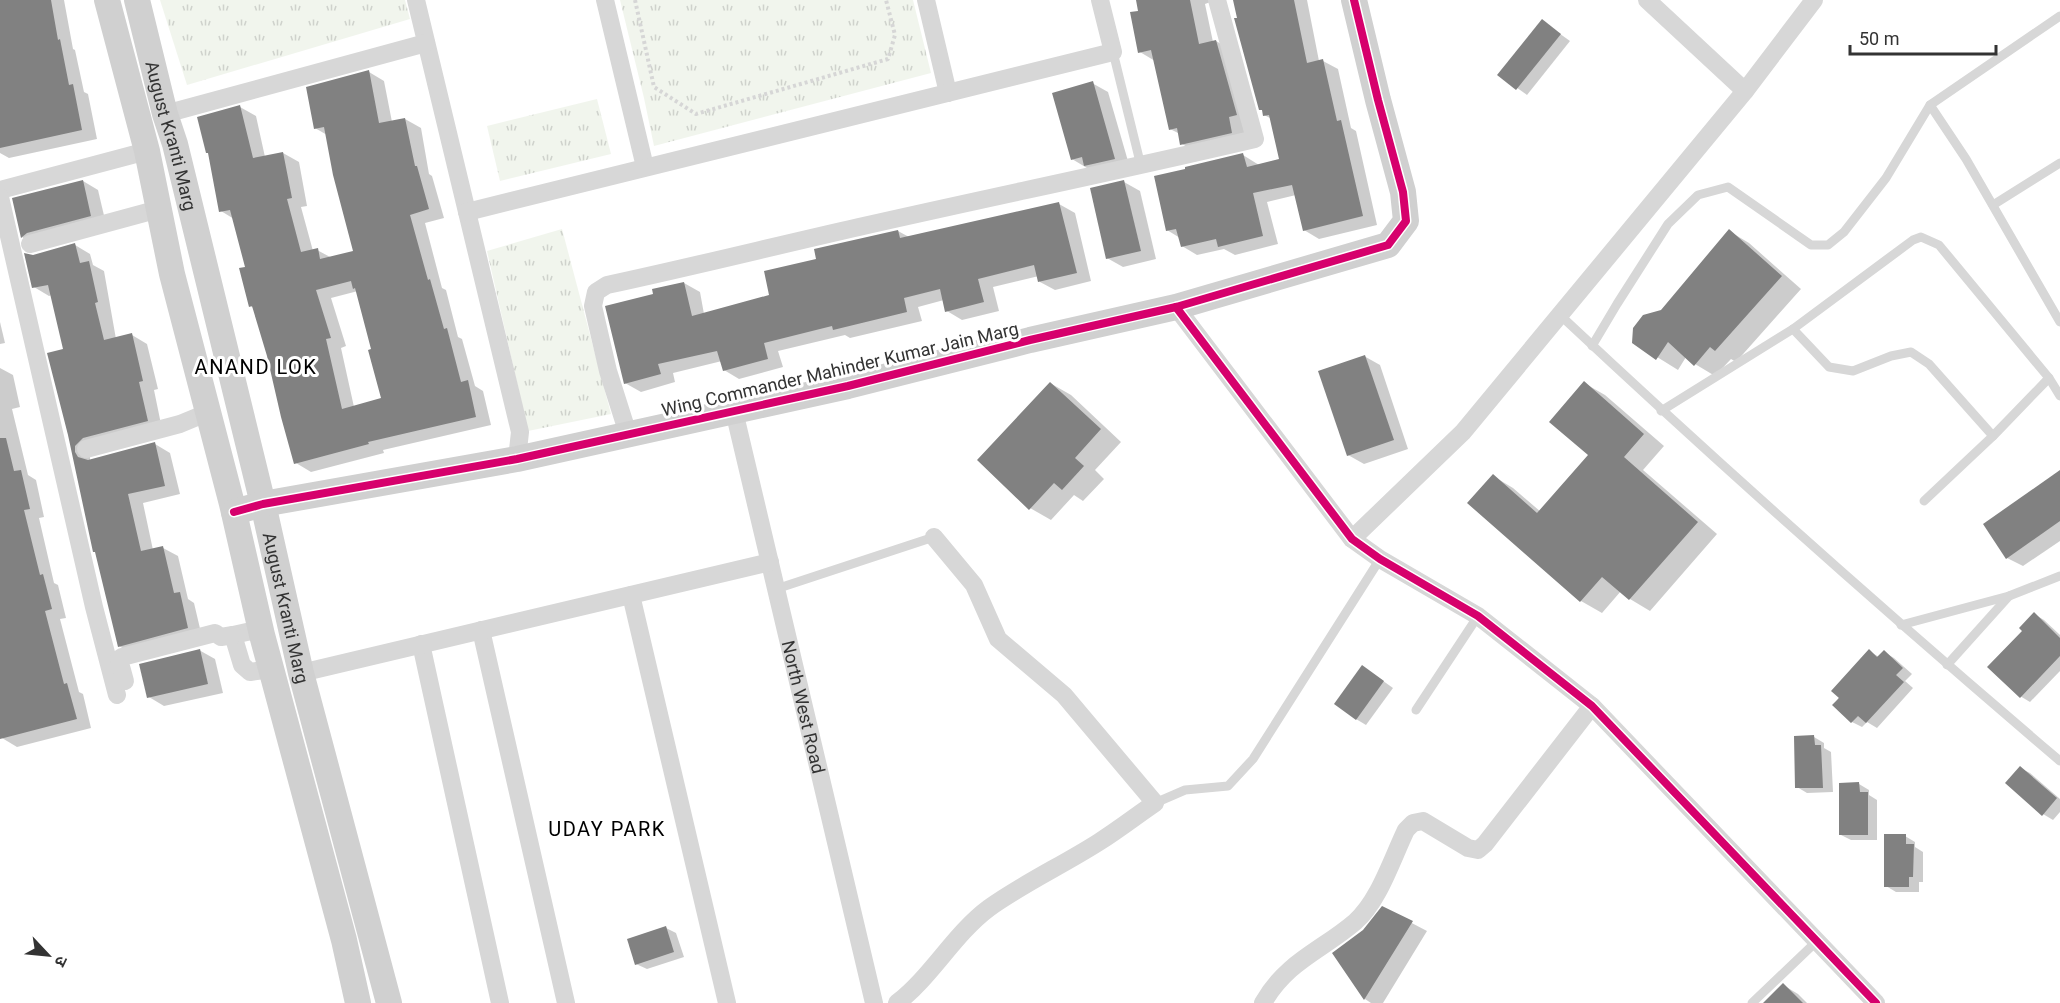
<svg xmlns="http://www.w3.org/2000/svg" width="2060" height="1003" font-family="Roboto,'Noto Sans Devanagari',sans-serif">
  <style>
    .park { fill: url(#park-tufts) }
    .shadow { fill: #0003; fill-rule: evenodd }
    .building { fill: #818181; fill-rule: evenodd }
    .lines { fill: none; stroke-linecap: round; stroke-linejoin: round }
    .path { stroke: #d6d6d6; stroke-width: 4; stroke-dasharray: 3 3; stroke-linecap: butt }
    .lane { stroke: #d7d7d7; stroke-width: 9 }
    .street { stroke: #d7d7d7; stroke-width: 18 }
    .secondary { stroke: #d0d0d0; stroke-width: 26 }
    .cycleway-casing { stroke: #fff; stroke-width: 11 }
    .cycleway { stroke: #d6006c; stroke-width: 8 }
    .labels { text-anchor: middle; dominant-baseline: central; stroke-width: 6; stroke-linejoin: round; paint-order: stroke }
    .street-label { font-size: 18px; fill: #333; stroke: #fff }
    .neighbourhood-label { font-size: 20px; letter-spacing: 1.5px; fill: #000; stroke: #fff }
  </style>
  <defs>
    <pattern id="park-tufts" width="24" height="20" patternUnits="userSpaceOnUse" patternTransform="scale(1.5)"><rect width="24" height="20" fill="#f1f5ed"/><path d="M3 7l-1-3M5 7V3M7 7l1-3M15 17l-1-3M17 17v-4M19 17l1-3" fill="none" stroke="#cfd2cc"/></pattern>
  </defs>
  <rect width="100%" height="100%" fill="#fff"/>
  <!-- park -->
  <g class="park">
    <polygon points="160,0 405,0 410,19 187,85"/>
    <polygon points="620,0 913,0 931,73 654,146 644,98"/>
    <polygon points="597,99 611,154 500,181 487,126"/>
    <polygon points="562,229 611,414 528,431 487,251"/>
  </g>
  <!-- shadow -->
  <g class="shadow">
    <polygon points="0,0 64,0 73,49 75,50 84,92 88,94 97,139 9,158 0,153"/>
    <polygon points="1137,0 1216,0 1205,4 1213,42 1216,41 1233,51 1248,142 1198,153 1182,144 1180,134 1170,129 1155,61 1140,52 1140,12"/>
    <polygon points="1234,0 1307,0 1319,61 1323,61 1338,69 1351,128 1356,131 1377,225 1319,239 1304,230 1296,195 1267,202 1278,244 1235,255 1224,249 1197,255 1182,246 1180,238 1167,230 1243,155 1259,165 1281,160 1272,119 1264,115 1264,111 1260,109"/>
    <polygon points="1542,21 1570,41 1527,95 1499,75"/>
    <path d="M369,72L384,81L392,122L405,119L421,128L429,174L432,176L444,218L425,223L442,288L446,290L458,337L462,339L475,386L483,391L491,425L383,450L384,453L311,472L296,463L268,355L254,308L250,306L247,268L234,219L221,211L240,107L256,116L265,157L283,153L299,162L307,206L301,207L313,251L317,250L332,258L355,252L327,135L315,128ZM358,291L383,399L354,407L341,348L346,346L331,298Z"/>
    <polygon points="1092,83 1108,92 1130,168 1087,168 1072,159"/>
    <polygon points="83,181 98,190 106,224 37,246 22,237"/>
    <polygon points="1124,182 1140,191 1156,259 1123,267 1107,258"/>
    <polygon points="1059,204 1075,213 1091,281 1055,290 1040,282 1039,276 993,287 999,311 962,320 947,311 944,300 918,307 922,321 850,338 845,335 778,351 783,367 739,379 724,370 722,361 673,373 675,382 641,392 625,383 654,295 684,283 700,292 704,314 771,297 818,260 898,231 909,237"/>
    <polygon points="1729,231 1749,243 1801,289 1736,362 1731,359 1715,376 1695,364 1686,357 1678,370 1633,342 1662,312"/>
    <polygon points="75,245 90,254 93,265 104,271 116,339 132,335 147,344 158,389 154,390 162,429 90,454 90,461 155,444 170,453 180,494 143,503 153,550 163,548 178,556 188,599 194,603 202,637 134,655 119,646 49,354 65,351 52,295 49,296 34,287 33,256"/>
    <polygon points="0,322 5,343 0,344"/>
    <polygon points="1364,356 1380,365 1408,449 1364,464 1348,455"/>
    <polygon points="0,368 13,375 20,407 12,409 28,475 36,480 44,517 39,518 54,583 58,585 66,618 60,619 79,692 83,694 91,728 17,747 2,738 0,732"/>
    <polygon points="1050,383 1071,395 1121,442 1095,470 1104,479 1083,501 1074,495 1051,520 1030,508"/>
    <polygon points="1584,383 1605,395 1664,446 1643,470 1717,534 1650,611 1630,599 1621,591 1602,613 1581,601 1469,503 1493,476 1513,488 1541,512 1590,455"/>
    <polygon points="2060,472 2060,541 2023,566 2007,558"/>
    <polygon points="2034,614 2044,620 2060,635 2060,671 2030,702 2020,696 2024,631"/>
    <polygon points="199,650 215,659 223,693 164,706 149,697"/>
    <polygon points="1869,651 1879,657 1884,652 1894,658 1912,674 1905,681 1913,688 1877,728 1867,722 1862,727 1852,722 1834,705"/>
    <polygon points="1372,673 1393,688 1366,725 1356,719"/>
    <polygon points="1814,737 1824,743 1824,748 1831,752 1833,792 1807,793 1797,787"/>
    <polygon points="2020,768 2030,773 2060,799 2060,812 2053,820 2043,814"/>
    <polygon points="1859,784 1869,790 1869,795 1877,800 1877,840 1851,840 1841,835"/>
    <polygon points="1905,836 1915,842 1915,847 1923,852 1923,882 1919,882 1919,892 1896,892 1886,886"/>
    <polygon points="1383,908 1427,931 1383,1003 1371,1003 1365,999 1335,953 1364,931"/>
    <polygon points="666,928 676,933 684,957 647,969 636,964"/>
    <polygon points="1783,985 1798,994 1807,1003 1765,1003"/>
  </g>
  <!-- building -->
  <g class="building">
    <polygon points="0,0 51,0 58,40 60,39 69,85 73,84 82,130 0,148"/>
    <polygon points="1136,0 1190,0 1199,44 1216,40 1237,115 1229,117 1232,133 1180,145 1177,128 1169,130 1151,50 1138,53 1130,12 1138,11"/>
    <polygon points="1233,0 1294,0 1307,63 1323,59 1337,121 1341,120 1363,216 1303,231 1292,185 1253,193 1263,236 1218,247 1216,239 1181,247 1176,229 1166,231 1154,176 1185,169 1185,167 1243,153 1247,167 1279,159 1269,115 1263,116 1262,110 1259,110 1234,18 1237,18"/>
    <polygon points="1542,19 1561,34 1516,90 1497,75"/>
    <path d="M369,70L379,123L405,118L415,166H417L429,209L410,215L428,280L430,279L444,329L447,328L461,382L468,380L476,417L368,442L369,444L294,464L281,417L267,356L252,306L249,307L239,268L245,267L230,210L219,212L208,153H206L197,117L240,105L253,158L283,152L292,198L287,199L301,252L318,248L320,259L353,251L333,175L324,127L314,129L306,87ZM351,281L353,289L355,288L371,349L368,350L381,398L342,409L326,339L331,338L316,290Z"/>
    <polygon points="1093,81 1115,159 1084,166 1082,157 1071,160 1052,93"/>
    <polygon points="83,180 91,216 27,233 21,238 12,198"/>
    <polygon points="1124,180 1141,251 1106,259 1090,188"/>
    <polygon points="1059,202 1077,273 1038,282 1034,265 978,279 984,302 945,312 940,289 904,298 907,312 833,330 832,326 764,343 768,359 723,371 717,351 658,364 661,374 624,384 605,306 653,294 652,289 684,282 692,316 769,295 764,271 816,259 814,249 898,230 900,238"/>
    <polygon points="1729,229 1782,276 1715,351 1710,347 1694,366 1668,342 1656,360 1632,343 1633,328 1643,315 1661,310"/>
    <polygon points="75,243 80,263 89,261 98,302 95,303 104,340 132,333 143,381 139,382 148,421 83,438 75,446 75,452 78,457 88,460 155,442 165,486 128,494 141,551 163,546 174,593 180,592 188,628 118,647 95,552 93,552 68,435 47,353 63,349 48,285 32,288 24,253 33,255"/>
    <polygon points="1365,355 1394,440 1347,456 1318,371"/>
    <polygon points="1584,381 1644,434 1624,457 1698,522 1629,600 1602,577 1580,602 1467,503 1493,474 1537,513 1588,455 1549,422"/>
    <polygon points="1050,382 1101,429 1075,458 1084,466 1062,490 1054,483 1029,510 977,460"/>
    <polygon points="0,438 6,438 14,471 21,470 30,509 24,510 40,575 43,574 52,609 45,611 64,684 67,683 77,719 0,739"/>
    <polygon points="2060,470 2060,521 2006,559 1983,524"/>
    <polygon points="2034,612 2060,638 2060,656 2020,698 1987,667 2022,631 2019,628"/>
    <polygon points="200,649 208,684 147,698 139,664"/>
    <polygon points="1869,649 1877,657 1884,650 1903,668 1896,675 1904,682 1866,723 1858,716 1851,723 1832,705 1839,698 1831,691"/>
    <polygon points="1362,665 1384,681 1356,720 1334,704"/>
    <polygon points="1814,735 1815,745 1821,745 1823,788 1795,788 1794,736"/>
    <polygon points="2020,766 2057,798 2042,816 2005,783"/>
    <polygon points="1859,782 1860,792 1868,792 1868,835 1839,835 1839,783"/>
    <polygon points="1884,834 1906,834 1906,844 1914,844 1913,877 1909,877 1909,887 1884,887"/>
    <polygon points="1382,906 1413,921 1364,1000 1332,953 1363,930"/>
    <polygon points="666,926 674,952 635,965 627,939"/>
    <polygon points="1783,983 1803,1003 1763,1003"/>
  </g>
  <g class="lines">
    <!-- path -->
    <polyline class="path" points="635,0 654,87 696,114 888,59 895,35 886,0"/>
    <!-- lane -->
    <g class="lane">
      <polyline points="1113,52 1141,166"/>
      <polyline points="1930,105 1966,159 2060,322"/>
      <polyline points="1993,205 2060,163"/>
      <path d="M1560,315C1723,468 1890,616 2060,761"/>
      <polyline points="1793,329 1829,367 1853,371 1891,356 1911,352 1929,364 1993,436 1924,501"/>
      <polyline points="1592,346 1617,304 1668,224 1698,195 1728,187 1811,245 1828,245 1844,232 1886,178 1930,105 2060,16"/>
      <polyline points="1661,411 1793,329 1913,240 1921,237 1939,245 2049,378 2060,396"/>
      <polyline points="1993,436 2049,378"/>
      <polyline points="776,589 934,537"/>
      <polyline points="1901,625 2009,596 2060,576"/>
      <polyline points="1947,665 2009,596"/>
      <polyline points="1416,710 1478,616"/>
      <polyline points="1155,803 1185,790 1228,786 1253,759 1380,559"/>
      <polyline points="1752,1003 1817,941"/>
    </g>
    <!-- street -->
    <g class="street">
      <polyline points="416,0 520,432 517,459"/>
      <polyline points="605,0 645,167"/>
      <polyline points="926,0 948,93"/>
      <polyline points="1647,0 1745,91"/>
      <polyline points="165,114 426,43"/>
      <polyline points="0,190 147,151"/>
      <polyline points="0,197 94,607 117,695"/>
      <polyline points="467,212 1113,52 1100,0"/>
      <polyline points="30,244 159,209"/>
      <polyline points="1176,307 1352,539 1380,559 1478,616 1592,706 1876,1003"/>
      <path id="s1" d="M734,411L874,1003"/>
      <path d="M628,434L608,371L593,306L596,292L607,285C691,267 775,246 859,227C991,197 1123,170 1255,139L1217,0"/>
      <polyline points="86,449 180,424 209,412"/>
      <polyline points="1352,539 1463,432 1745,91 1814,0"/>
      <polyline points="631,595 727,1003"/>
      <polyline points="261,629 233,635 242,665 250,672 271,669"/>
      <polyline points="481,630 566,1003"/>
      <polyline points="421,644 500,1003"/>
      <polyline points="301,673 770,562"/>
      <polyline points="125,681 119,659 122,657 215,633 221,637 233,635"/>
      <path d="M897,1003C932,976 954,934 989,908C1024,883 1063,865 1099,842C1118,830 1136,816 1155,803L1064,695L998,639L974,585L934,537"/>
      <path d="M1263,1003C1287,961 1321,951 1355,922C1379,901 1392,859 1406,830L1413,823L1423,821L1468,848L1478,850L1485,844L1592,706"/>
    </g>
    <!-- secondary -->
    <g class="secondary">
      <polyline points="107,0 147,151 172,274 232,504 262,635 344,940 358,1003"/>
      <path id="s2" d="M137,0L165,114L175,144L263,504L301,673L389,1003"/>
      <polyline points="234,512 263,504 517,459 848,386 1030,340 1176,307 1388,245 1406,221 1403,192 1378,100 1354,0"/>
    </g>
    <!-- cycleway casing -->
    <g class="cycleway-casing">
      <g id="cycleway">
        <polyline points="1176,307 1352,539 1380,559 1478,616 1592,706 1876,1003"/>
        <polyline points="234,512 263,504 517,459 848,386 1030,340 1176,307 1388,245 1406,221 1403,192 1378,100 1354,0"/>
      </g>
    </g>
    <!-- cycleway -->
    <use href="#cycleway" class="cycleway"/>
  </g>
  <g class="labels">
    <!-- street labels -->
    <g class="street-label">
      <text stroke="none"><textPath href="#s2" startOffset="140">August Kranti Marg</textPath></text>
      <text transform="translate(840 369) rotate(-13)">Wing Commander Mahinder Kumar Jain Marg</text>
      <text stroke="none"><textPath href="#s2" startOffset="626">August Kranti Marg</textPath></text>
      <text stroke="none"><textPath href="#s1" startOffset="304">North West Road</textPath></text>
    </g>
    <!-- neighbourhood labels -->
    <g class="neighbourhood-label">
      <text x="256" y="367">ANAND LOK</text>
      <text x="607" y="829">UDAY PARK</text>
    </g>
  </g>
  <!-- north arrow -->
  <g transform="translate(48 955) rotate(116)" stroke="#ffffff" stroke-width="4.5" paint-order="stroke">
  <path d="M0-4.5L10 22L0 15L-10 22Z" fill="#333333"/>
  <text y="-9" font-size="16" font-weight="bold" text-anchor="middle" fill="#333333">उ</text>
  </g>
  <!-- scale -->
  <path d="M1850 45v9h146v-9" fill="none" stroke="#333333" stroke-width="3"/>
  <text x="1859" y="45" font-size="18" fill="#333333" stroke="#ffffff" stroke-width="4.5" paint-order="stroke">50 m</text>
</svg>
